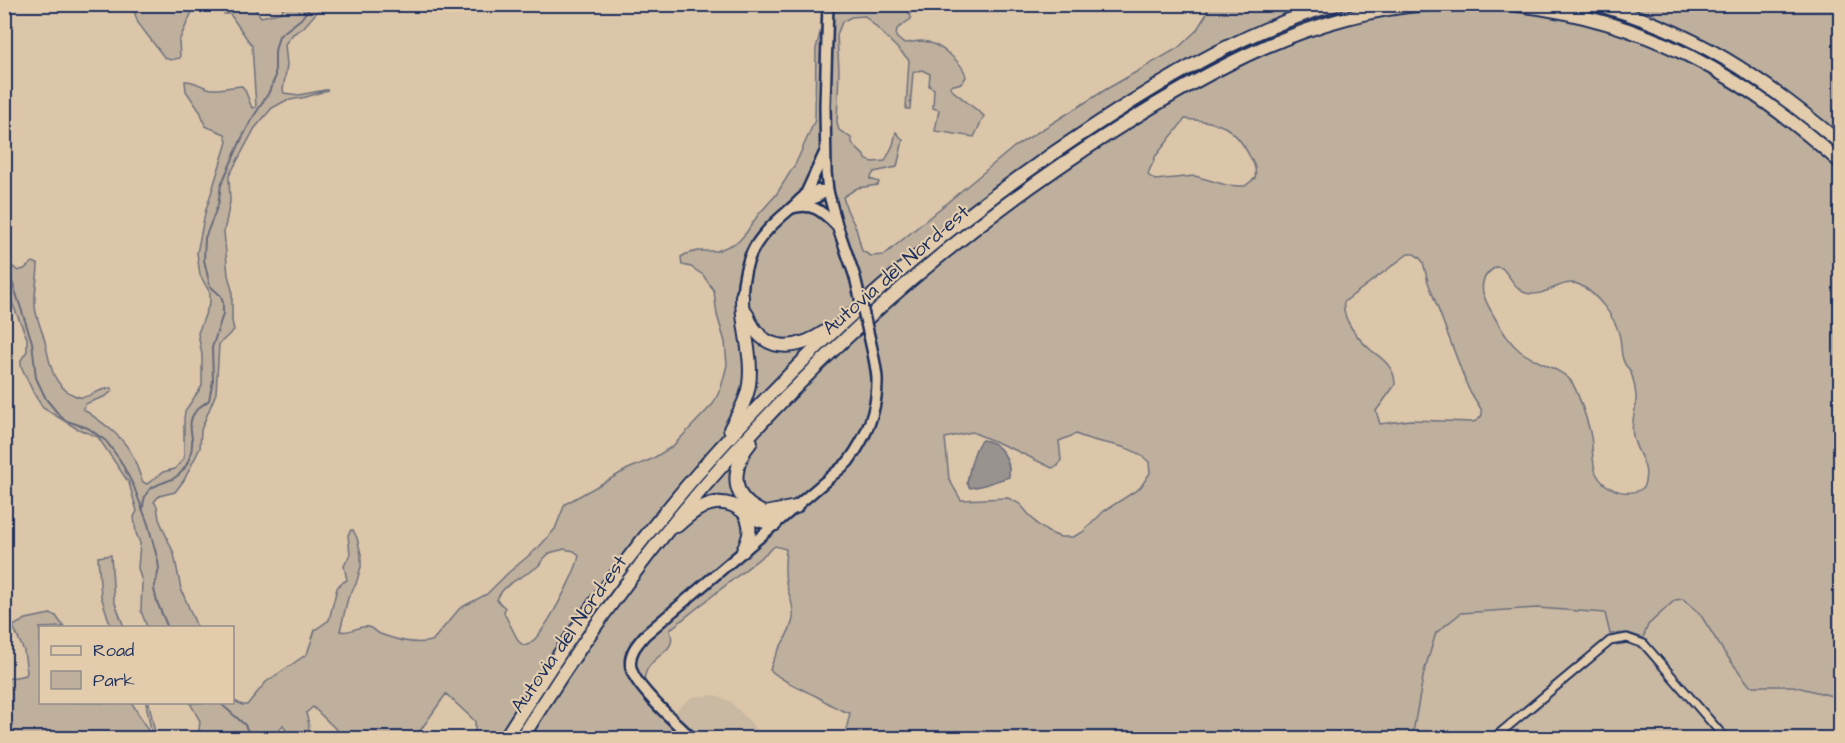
<svg xmlns="http://www.w3.org/2000/svg" width="1845" height="743" font-family="'Architects Daughter',sans-serif">
  <style>
    .built { fill: #c9b8a2 }
    .green { fill: #bfb09d; stroke: #6d707e; stroke-width: 1.5; fill-rule: evenodd }
    .water { fill: #999390; stroke: #676b7c; stroke-width: 1.5 }
    .lines { fill: none; stroke-linecap: round; stroke-linejoin: round }
    .stream { stroke: #676b7c; stroke-width: 2 }
    .street-casing { stroke: #1b2f5e; stroke-width: 11 }
    .secondary-casing { stroke: #1b2f5e; stroke-width: 14 }
    .highway-casing { stroke: #1b2f5e; stroke-width: 16 }
    .street { stroke: #e3ccac; stroke-width: 7 }
    .secondary { stroke: #e3ccac; stroke-width: 9 }
    .highway { stroke: #e3ccac; stroke-width: 12 }
    .secondary-bridge-casing { stroke: #1b2f5e; stroke-width: 14; stroke-linecap: butt }
    .secondary-bridge { stroke: #e3ccac; stroke-width: 9 }
    .labels { text-anchor: middle; dominant-baseline: central; stroke-width: 4.5; stroke-linejoin: round; paint-order: stroke }
    .street-label { font-size: 20px; fill: #1b2f5e; stroke: #e3ccac }
  </style>
  <rect width="100%" height="100%" fill="#dbc6a9"/>
  <filter id="ink" filterUnits="userSpaceOnUse"><feTurbulence type="fractalNoise" baseFrequency=".0167" numOctaves="2"/><feDisplacementMap in="SourceGraphic" scale="12" xChannelSelector="R" yChannelSelector="G"/><feConvolveMatrix kernelMatrix="1 2 1 2 8 2 1 2 1" color-interpolation-filters="sRGB"/></filter>
  <g filter="url(#ink)">
    <!-- built -->
    <g class="built">
      <polygon points="1683,599 1700,614 1724,652 1750,686 1793,686 1840,698 1840,738 1412,738 1424,672 1436,633 1461,613 1538,608 1605,613 1628,633 1642,638 1647,625 1675,600"/>
      <polygon points="715,695 731,702 765,738 698,738 674,712 692,697"/>
    </g>
    <!-- green -->
    <g class="green">
      <polygon points="132,5 195,5 179,41 180,58 170,60 164,57 138,23"/>
      <path d="M218,5H252L261,17L282,12L284,5H323L303,28L293,34L285,44L287,65L283,90L284,93L299,95L325,90H328L306,97L285,101L272,108L255,128L229,176L230,202L224,232L228,275L232,290V321L234,330L219,344L216,393L201,430L200,448L184,480L175,492L159,496L154,502L157,506L159,519L174,554L181,589L197,627H147L141,611L142,582L138,568L140,543L136,533L134,517L137,511L129,483L98,437L76,428L43,408L34,394L21,366V360L27,351V338L5,286V260L18,271L24,269L33,262L38,264C38,278 34,291 35,306C36,320 44,333 46,346C50,366 54,388 76,396C87,401 98,388 111,388L112,391L106,396L85,404L83,409C100,421 119,433 130,451C136,461 138,472 143,482L147,484L163,472L175,469L184,458V419L185,411L202,386V355L198,333L210,302V293L200,275L197,253L205,213L227,142L225,134L205,126L201,113L186,91L185,81C195,80 202,88 212,89C222,90 232,86 242,86L245,90L252,108L256,107L252,46L230,14H224Z"/>
      <path d="M822,5H899L910,14L911,19L897,29L896,37L903,43C909,43 916,41 922,41C937,42 964,62 966,77L962,83L950,86L952,90L984,116L974,137L935,131L939,110L933,108L934,89L929,86L930,74L922,70L913,72L910,109H906L909,60L865,16L851,17L842,22L837,35L839,70L837,123L839,130L851,138C852,149 862,150 867,160L873,162L885,161L893,145L896,132L903,140L897,167L874,172L870,179L879,182L878,185L857,188L843,197L847,210L856,228L862,251L871,256L884,255L1014,147L1105,90L1178,48L1196,31L1206,15L1209,5H1840V698L1793,686H1750L1724,652L1700,614L1683,599L1675,600L1648,625L1643,638L1628,633L1610,634L1605,613L1538,608L1461,613L1436,633L1424,672L1412,738H848L847,726L850,713C837,710 827,702 816,696C799,688 784,682 770,670C774,652 789,638 793,619C795,606 788,594 786,582C784,571 785,560 786,549L775,546L672,628L670,631C680,655 643,654 644,684L674,712L698,738H475V721L446,694L415,738H345L313,707L306,713C308,720 311,728 306,734L307,738H290L283,725L280,729L278,738H198L200,721L190,703L232,702L233,700L242,705H247L266,682L307,654L315,630L329,620L337,588L340,584L347,580L344,566L350,554L348,535L351,530H353L357,538L361,554V567L356,584L348,598L340,631C352,634 357,625 368,627C372,628 376,632 380,634C397,640 414,645 432,641L460,608L487,594L508,573L539,547L555,529L565,504L628,469L652,459L673,446L713,404L721,388L727,365L725,342L717,315L714,291L703,275L691,267L682,265L681,257L686,254L698,251H717L738,242L746,233L758,215L776,195L796,163L815,120L816,49L821,29ZM1185,119C1218,122 1233,124 1249,155C1253,162 1257,169 1255,178L1245,186H1239L1226,185L1195,176L1155,180L1148,175C1149,167 1154,164 1155,157ZM1408,254H1414L1419,257L1423,262L1428,282L1468,388L1481,409L1482,415L1478,420L1473,422L1410,420L1380,424L1376,411L1395,385C1395,380 1394,375 1392,371C1388,362 1379,356 1372,351C1359,340 1341,319 1344,302ZM1496,267L1502,268C1509,275 1515,288 1523,292C1544,301 1562,276 1580,285C1596,293 1615,317 1619,334C1622,343 1620,354 1624,362C1625,365 1627,367 1629,369C1634,377 1635,387 1636,396C1637,409 1630,423 1633,436C1637,457 1652,465 1643,488C1628,498 1604,490 1596,473C1592,463 1593,449 1591,437C1589,425 1578,391 1571,381C1562,369 1534,362 1520,351C1509,342 1502,330 1495,318C1485,301 1472,281 1496,267ZM972,432L1015,450L1052,468L1058,466L1061,460L1059,441L1076,434C1100,446 1128,441 1149,462L1150,473L1140,488L1104,511L1083,532L1073,537H1060L1048,532L1037,524L1020,504L1008,498L961,500L949,479L945,438ZM564,549L574,551L579,555C578,570 541,641 527,645C523,646 522,644 519,642L504,613L505,608L497,600C503,583 524,577 537,567C542,563 544,556 550,553C554,551 560,551 564,549Z"/>
      <polygon points="111,555 114,600 124,627 111,627 101,596 98,557"/>
      <polygon points="50,614 56,616 64,627 40,628 40,702 132,703 150,734 151,730 146,703 149,703 156,738 5,738 5,679 26,675 27,672 24,651 13,626 26,619"/>
    </g>
    <!-- water -->
    <path class="water" d="M982,440C1000,442 1011,459 1009,477L981,486L970,488L967,483C969,472 974,446 982,440Z"/>
    <g class="lines">
      <!-- stream -->
      <g class="stream">
        <polyline points="1804,4 1821,8 1840,9"/>
        <polyline points="4,277 13,284 32,342 36,378 46,399 60,416 67,421 88,428 106,441 120,460 134,487 148,524 158,561 159,569 154,589 157,602 168,628"/>
        <path d="M143,509C143,477 171,488 183,470C189,463 193,449 192,439C191,429 188,421 195,412C198,407 205,404 209,400L213,380L212,348L223,314V303L221,296L210,286L204,260L205,238L218,205L221,185L242,138L252,119L268,94L275,78V51L279,36L301,19L312,4"/>
        <polyline points="219,702 245,725 251,738"/>
      </g>
      <!-- street casing -->
      <g class="street-casing">
        <polyline id="street" points="1494,738 1610,641 1627,638 1644,644 1725,738"/>
      </g>
      <!-- secondary casing -->
      <g class="secondary-casing">
        <g id="secondary">
          <polyline points="828,4 825,105 826,172 828,191 837,225 855,277"/>
          <polyline points="806,193 824,154"/>
          <polyline points="802,205 828,191"/>
          <path d="M792,208C812,202 822,211 836,225"/>
          <path d="M742,296C744,254 758,236 789,210C804,198 806,187 828,191"/>
          <path d="M692,738C677,724 635,687 631,668C628,654 637,644 645,635L848,462C866,438 878,409 877,378C876,366 873,353 870,340"/>
        </g>
      </g>
      <!-- highway casing -->
      <g class="highway-casing">
        <g id="highway">
          <path d="M1509,4C1644,18 1741,74 1840,162"/>
          <path d="M1594,4C1692,29 1764,79 1840,143"/>
          <path d="M746,312C760,353 794,353 826,331"/>
          <path d="M730,429C737,416 745,404 748,390C755,359 741,327 742,296"/>
          <path d="M751,442C736,460 728,489 750,505C760,513 768,512 775,524"/>
          <polyline points="766,513 796,507"/>
          <path d="M677,526C692,512 710,497 732,505C740,508 745,514 752,518C760,521 768,523 775,524"/>
          <path d="M743,551C749,538 753,528 745,514"/>
          <path d="M505,738C539,685 574,630 613,578C748,400 911,244 1100,122C1174,74 1252,27 1338,4"/>
          <path d="M522,738C671,493 871,285 1113,131C1210,69 1311,13 1428,4"/>
        </g>
      </g>
      <!-- street -->
      <use href="#street" class="street"/>
      <!-- secondary -->
      <use href="#secondary" class="secondary"/>
      <!-- highway -->
      <use href="#highway" class="highway"/>
      <!-- secondary-bridge casing -->
      <g class="secondary-bridge-casing">
        <polyline id="secondary-bridge" points="855,277 870,340"/>
      </g>
      <!-- secondary-bridge -->
      <use href="#secondary-bridge" class="secondary-bridge"/>
    </g>
  </g>
  <g class="labels">
    <!-- street labels -->
    <g class="street-label">
      <text transform="translate(896 270) rotate(-41)">Autovia del Nord-est</text>
      <text transform="translate(569 634) rotate(-55)">Autovia del Nord-est</text>
    </g>
  </g>
  <!-- margin -->
  <rect width="1845" height="743" fill="none" stroke="#e3ccac" stroke-width="24"/>
  <rect x="12" y="12" width="1821" height="719" fill="none" stroke="#1b2f5e" stroke-width="2" filter="url(#ink)"/>
  <!-- legend -->
  <rect x="39" y="626" width="195" height="78" fill="#e3ccac" stroke="#938d8d" stroke-width="1.5"/>
  <rect x="51" y="646" width="30" height="9" fill="#e3ccac" stroke="#938d8d" stroke-width="1.5"/>
  <text x="93" y="656" font-size="18" fill="#1b2f5e">Road</text>
  <rect x="51" y="671" width="30" height="18" fill="#bfb09d" stroke="#938d8d" stroke-width="1.5"/>
  <text x="93" y="686" font-size="18" fill="#1b2f5e">Park</text>
</svg>
